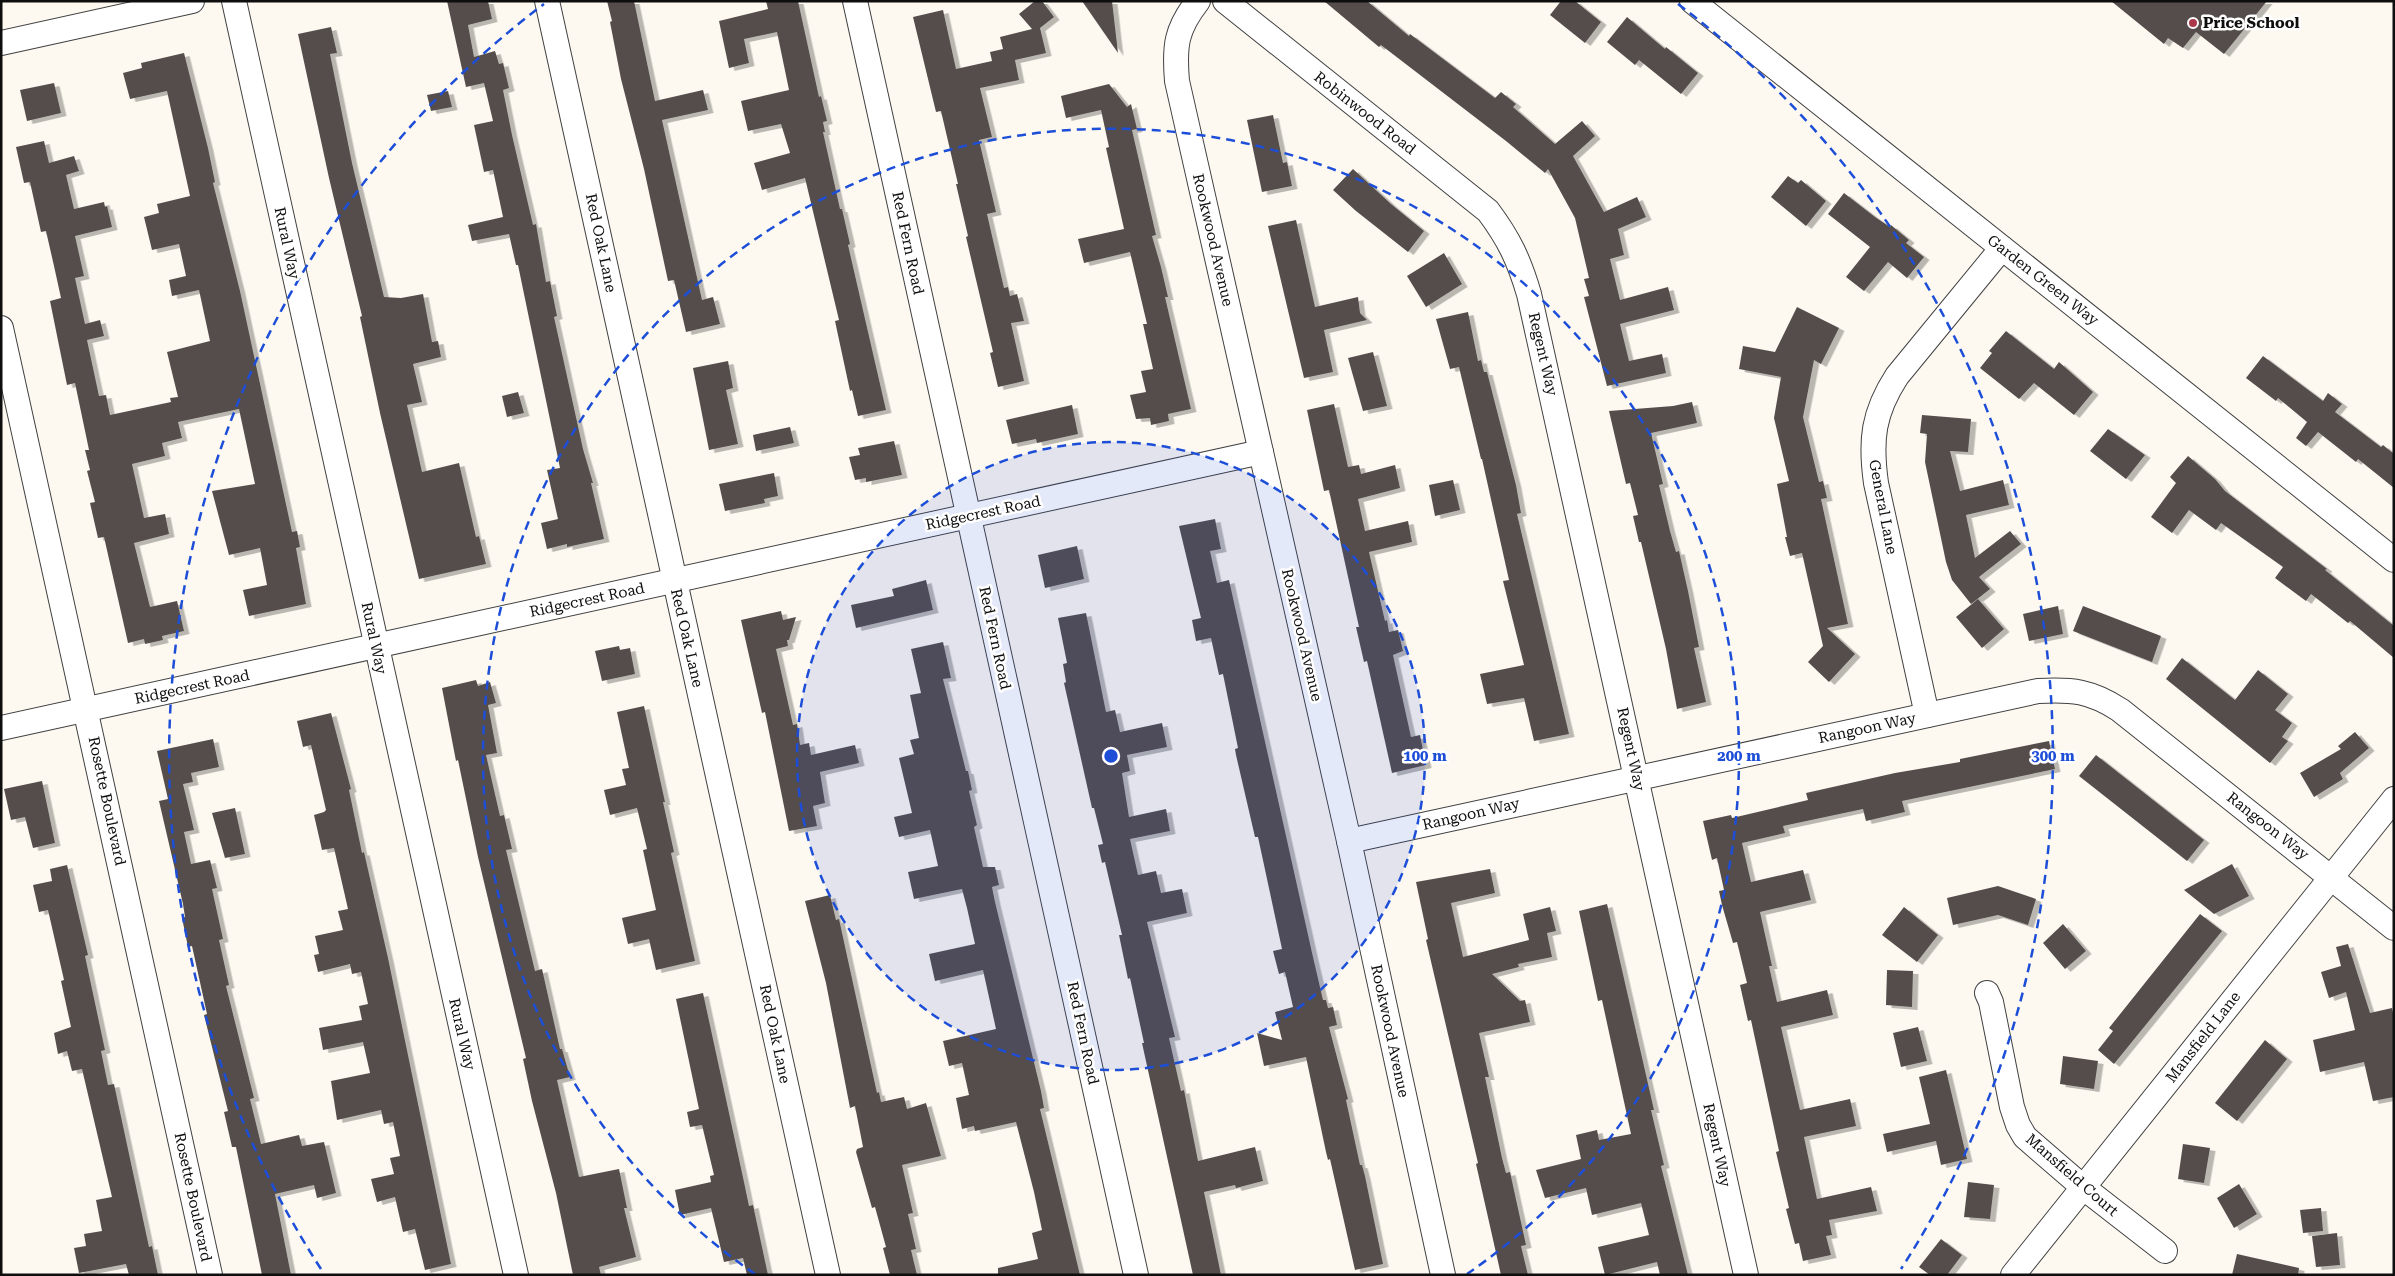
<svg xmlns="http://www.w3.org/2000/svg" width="2395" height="1276" font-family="'Roboto Serif',serif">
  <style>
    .building { fill: #554e4c; filter: url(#shadow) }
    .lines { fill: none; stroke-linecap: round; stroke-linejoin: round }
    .street-casing { stroke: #414141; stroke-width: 26 }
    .street { stroke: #fff; stroke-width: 24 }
    .ring { fill: none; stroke: #1d4ed8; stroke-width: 2.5; stroke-dasharray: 9 6 }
    .poi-dot { fill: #ac384c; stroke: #fff; stroke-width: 2 }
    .labels { text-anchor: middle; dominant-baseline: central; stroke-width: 5; stroke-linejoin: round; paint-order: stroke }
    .poi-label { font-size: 15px; font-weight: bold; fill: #0e0e0e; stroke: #fff; text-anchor: start }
    .street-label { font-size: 15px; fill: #0e0e0e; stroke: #fff }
    .centre { fill: #1d4ed8; stroke: #fff; stroke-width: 2.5 }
    .ring-label { font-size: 15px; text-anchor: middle; font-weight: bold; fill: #1d4ed8; stroke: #fff; stroke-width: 5; stroke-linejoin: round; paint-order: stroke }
  </style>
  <defs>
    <filter id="shadow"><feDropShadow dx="5.5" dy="3" stdDeviation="0" flood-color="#0004"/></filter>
  </defs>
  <rect width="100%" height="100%" fill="#fdf9f1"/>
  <!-- building -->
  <g class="building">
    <polygon points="447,1 488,1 492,19 468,25 474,57 495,51 499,64 503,63 509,88 503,90 512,135 533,225 536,224 546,282 550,281 557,316 554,317 583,449 593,483 591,483 604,539 567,547 567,544 547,549 541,523 558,519 547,470 560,468 518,265 516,265 509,234 472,241 468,225 503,217 493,170 484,172 474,125 493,121 484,83 466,87"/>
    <polygon points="607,1 634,1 655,101 703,90 708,110 662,120 702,300 713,297 720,324 686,332 674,280 668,281 644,169 621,79 610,22 612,21"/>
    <polygon points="766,1 798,1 819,97 821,96 827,121 823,122 825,132 823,132 840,209 842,209 850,244 848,245 886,410 858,416 852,390 850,391 835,321 839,320 805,178 762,190 754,163 790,153 781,124 748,131 741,101 789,90 777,32 744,39 749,63 729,68 719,21 768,9"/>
    <polygon points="1035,1 1042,1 1054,17 1040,28 1046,53 1015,60 1019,80 980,88 992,137 979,140 996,212 987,214 1004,288 1008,287 1010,296 1017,294 1024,321 1011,323 1024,381 998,387 990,353 993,352 966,237 968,236 956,184 958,184 941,111 936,112 913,17 943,10 956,69 992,61 990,52 1003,49 1000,37 1032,29 1019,14"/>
    <polygon points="1082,1 1112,1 1118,53"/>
    <polygon points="1324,1 1367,1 1409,36 1410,34 1495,98 1501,92 1516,104 1513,107 1555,144 1582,121 1595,136 1573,156 1604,212 1637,197 1646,217 1618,229 1624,255 1610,259 1620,300 1668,287 1674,310 1620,324 1629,361 1662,354 1666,373 1607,386 1584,297 1589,296 1584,279 1589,278 1575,218 1548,169 1545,173 1506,141 1381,45 1379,47"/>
    <polygon points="1561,1 1575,1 1601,22 1585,43 1550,15"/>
    <polygon points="2111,1 2267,1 2224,54 2196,32 2183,48 2168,38 2164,44"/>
    <polygon points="1627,17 1665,49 1666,47 1698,73 1681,94 1639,60 1635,65 1607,42"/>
    <polygon points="331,27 337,53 330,54 352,163 384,297 401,298 423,294 432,342 438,341 441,357 413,364 422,402 407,405 422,472 459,463 476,537 479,536 486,564 419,579 380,413 360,317 362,316 329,178 298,34"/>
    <polygon points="184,53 208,148 215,182 213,183 240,291 292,532 297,531 300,547 296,548 306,604 249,616 243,590 267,585 260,548 229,555 212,491 255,484 239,409 206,416 178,422 182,438 162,443 165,456 132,464 144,518 165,514 169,534 134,543 150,607 177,601 184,631 162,636 163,640 145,644 144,639 128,643 104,537 98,538 90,503 95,502 87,471 90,470 85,450 89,450 75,383 67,385 50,301 61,298 54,266 46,231 41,232 30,182 24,183 16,147 44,141 49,163 74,156 79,171 66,175 74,209 104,202 105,207 107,206 112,227 75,236 84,276 75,278 85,324 100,320 104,336 87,340 99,396 106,395 110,415 171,402 170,398 178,397 167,352 210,341 199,290 172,296 169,280 186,276 179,244 152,250 144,217 159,213 157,204 190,196 167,91 130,99 123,73 142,68 141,63"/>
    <polygon points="54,83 61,113 27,121 20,90"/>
    <polygon points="1109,84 1127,107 1131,104 1137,129 1132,130 1156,235 1152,236 1161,267 1168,297 1165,297 1191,409 1168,414 1169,421 1151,425 1150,418 1136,419 1130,395 1146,392 1141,371 1153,369 1143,324 1147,324 1130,252 1084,263 1078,239 1124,229 1106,148 1109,147 1101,110 1066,118 1061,96"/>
    <polygon points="448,91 452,107 431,111 427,95"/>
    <polygon points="1273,115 1283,163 1287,162 1292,186 1262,192 1247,120"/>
    <polygon points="1353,169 1391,204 1424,231 1408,252 1356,211 1333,190"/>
    <polygon points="1788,176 1798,183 1801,180 1826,201 1806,226 1771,197"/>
    <polygon points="1844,193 1875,217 1890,227 1891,225 1909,240 1906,243 1924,257 1907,278 1888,262 1864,291 1846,277 1870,247 1828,214"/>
    <polygon points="1296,220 1315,307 1358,297 1360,313 1367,320 1324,330 1333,372 1304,378 1268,226"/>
    <polygon points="1444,253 1462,284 1426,307 1407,276"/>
    <polygon points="1797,307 1839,328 1821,364 1814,360 1803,417 1819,482 1823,481 1827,498 1821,499 1848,624 1827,628 1855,654 1829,682 1808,662 1823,646 1802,553 1790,556 1785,537 1787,537 1777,484 1789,481 1774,418 1781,377 1739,369 1743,346 1775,352"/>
    <polygon points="1468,312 1478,361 1481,360 1484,372 1487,372 1516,485 1521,513 1517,514 1569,734 1534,741 1524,698 1487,704 1480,674 1524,665 1503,581 1509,580 1482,459 1481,459 1459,367 1450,369 1436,319"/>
    <polygon points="2006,331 2054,369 2059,362 2093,392 2074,415 2034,383 2019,399 1980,368 1992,353 1989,351"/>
    <polygon points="1373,352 1387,406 1363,411 1348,358"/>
    <polygon points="2263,356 2323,401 2328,393 2342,404 2335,412 2381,447 2383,445 2394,454 2394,488 2358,459 2356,462 2318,432 2306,446 2296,438 2307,422 2278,398 2276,401 2246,378"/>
    <polygon points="728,361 733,388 726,390 738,444 709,450 693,368"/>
    <polygon points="518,392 524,413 507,417 502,396"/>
    <polygon points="1692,402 1697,423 1651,433 1663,484 1659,485 1670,531 1676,552 1679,551 1688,591 1699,647 1694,648 1706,702 1677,709 1666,649 1641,542 1639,542 1633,516 1638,515 1630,483 1626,484 1609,411 1673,406"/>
    <polygon points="1334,404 1348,467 1359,465 1361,474 1395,465 1400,488 1358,499 1365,531 1408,521 1412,542 1369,552 1385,621 1387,620 1389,632 1398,630 1403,651 1393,655 1411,737 1420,735 1426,765 1392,773 1367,661 1364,662 1356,627 1359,627 1329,490 1324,491 1307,410"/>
    <polygon points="1072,405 1078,434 1037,443 1036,439 1012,444 1006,420"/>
    <polygon points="1922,415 1971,419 1968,452 1950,451 1960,491 2003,480 2009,505 1966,515 1975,558 2010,531 2021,544 1979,577 1990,589 1971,604 1952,580 1946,562 1925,462 1927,434 1920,433"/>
    <polygon points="790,427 794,443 756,451 753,435"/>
    <polygon points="2108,429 2145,455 2126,479 2090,451"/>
    <polygon points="894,441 902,475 866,482 866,478 855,480 849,457 860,455 858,448"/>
    <polygon points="2188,456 2215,479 2225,491 2327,569 2325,570 2394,626 2394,658 2350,621 2348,623 2311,594 2306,601 2275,578 2283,567 2221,523 2216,530 2189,510 2172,533 2151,517 2176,483 2170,477"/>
    <polygon points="774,473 778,496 764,499 765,503 725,511 719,484"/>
    <polygon points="1453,480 1460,510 1435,516 1429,485"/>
    <polygon points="1215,519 1221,549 1210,551 1217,583 1229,580 1313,957 1323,1000 1326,1000 1328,1008 1333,1007 1337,1025 1329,1027 1348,1099 1346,1100 1360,1165 1362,1165 1365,1176 1383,1264 1355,1270 1330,1159 1328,1160 1326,1152 1306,1057 1264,1066 1257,1033 1282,1040 1275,1012 1293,1007 1285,972 1279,974 1273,951 1282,949 1258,837 1255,837 1236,755 1235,749 1238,748 1223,674 1219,675 1211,638 1196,641 1192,620 1201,618 1179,526"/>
    <polygon points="1077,546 1084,579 1045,588 1038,555"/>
    <polygon points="926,580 933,610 856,628 851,605 894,596 892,589"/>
    <polygon points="1978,599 2004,629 1982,648 1956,617"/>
    <polygon points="2058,606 2063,634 2029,641 2023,614"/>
    <polygon points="2083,606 2161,636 2152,662 2073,631"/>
    <polygon points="781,611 783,620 796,617 789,640 787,640 788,646 776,649 793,725 797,724 800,745 809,743 811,755 855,745 859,763 820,772 825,803 813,806 817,826 789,831 765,712 762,713 741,620"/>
    <polygon points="1086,613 1106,712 1115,710 1120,732 1162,723 1167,747 1127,755 1130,771 1122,773 1129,817 1166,809 1170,831 1130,839 1138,875 1156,871 1161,893 1182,889 1187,913 1147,922 1175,1037 1169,1038 1181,1091 1184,1090 1198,1161 1255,1147 1263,1181 1236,1188 1235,1185 1204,1192 1221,1275 1193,1275 1142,1043 1144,1043 1130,978 1128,979 1119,935 1122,935 1115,905 1105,862 1102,863 1098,845 1103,844 1094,808 1092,808 1064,683 1066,682 1063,664 1067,663 1058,618"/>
    <polygon points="943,642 951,678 943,679 966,771 968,771 972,790 969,791 977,825 974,827 983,867 995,867 999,885 992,887 995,902 1041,1091 1044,1108 1040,1109 1080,1275 998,1275 998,1268 1038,1259 1032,1233 1042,1230 1034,1192 1016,1122 975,1131 974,1126 962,1129 956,1098 969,1095 962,1063 949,1066 943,1041 996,1029 983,970 935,981 929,954 975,944 967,908 962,889 914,899 908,872 938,866 930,830 899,837 894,817 912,813 899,758 914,754 910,740 919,738 910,695 921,693 911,649"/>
    <polygon points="619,646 620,650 630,648 635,674 602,681 595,651"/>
    <polygon points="2182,658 2235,700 2258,670 2288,694 2275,710 2292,723 2282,737 2288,741 2270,763 2166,679"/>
    <polygon points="476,680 478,686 490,682 496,703 488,705 497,753 486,755 500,816 504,815 512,849 506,850 535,971 542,969 560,1049 562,1049 570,1077 557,1080 579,1177 619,1169 627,1208 624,1208 636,1257 599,1267 601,1275 573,1275 556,1193 532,1101 523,1059 526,1058 478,857 458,760 456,761 442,688"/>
    <polygon points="644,706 665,802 663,802 674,852 671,853 695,961 656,970 649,939 628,944 622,918 656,910 643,850 647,849 637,808 610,815 604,790 626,785 622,769 629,768 617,712"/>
    <polygon points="331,713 351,789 349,790 362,853 364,852 388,958 451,1264 425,1270 415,1229 403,1232 395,1197 377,1202 371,1179 394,1174 390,1158 400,1156 393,1122 384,1124 381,1110 337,1120 331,1081 370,1073 363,1042 323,1050 319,1028 362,1020 359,1006 368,1004 361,972 352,974 350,964 318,972 314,955 319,954 315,936 343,930 338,911 348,909 334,848 322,850 314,815 324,812 326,810 311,745 303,747 297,721"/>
    <polygon points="2355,732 2369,748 2340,773 2343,779 2314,797 2300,773 2341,749 2338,746"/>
    <polygon points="213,739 219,767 191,773 193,782 183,784 194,830 184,832 191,864 210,860 217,888 212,889 223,939 219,940 229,985 226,986 254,1098 250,1099 261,1144 299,1135 302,1146 324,1142 336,1193 317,1198 314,1185 275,1194 291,1275 262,1275 236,1147 232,1147 224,1112 228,1111 204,1015 207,1014 192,946 188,947 182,918 185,917 183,904 159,801 168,799 157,751"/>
    <polygon points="2049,741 2055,769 1902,801 1905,812 1866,821 1863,809 1783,826 1785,833 1742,843 1751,882 1803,870 1811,900 1760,912 1772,966 1769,966 1777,1002 1827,990 1833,1015 1781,1027 1800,1110 1850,1099 1856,1126 1804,1137 1817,1199 1871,1187 1877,1211 1829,1220 1832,1235 1826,1236 1831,1255 1803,1261 1799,1243 1795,1244 1786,1209 1789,1208 1776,1152 1779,1151 1751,1020 1748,1021 1740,985 1747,983 1737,942 1733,943 1722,905 1719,891 1724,890 1717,858 1712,860 1703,821 1731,815 1732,818 1808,800 1806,793 1895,773 1960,762 1960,759"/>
    <polygon points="2096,755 2204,840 2187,861 2079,776"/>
    <polygon points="42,781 55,843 33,848 25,817 11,820 4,789"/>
    <polygon points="235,808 245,854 225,858 212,813"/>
    <polygon points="2232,864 2249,896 2214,914 2184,890"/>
    <polygon points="67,865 88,955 85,956 105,1050 101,1051 108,1085 114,1084 149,1247 152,1246 158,1275 129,1275 126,1264 79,1273 74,1248 86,1246 84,1234 102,1231 96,1200 112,1197 82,1069 72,1071 67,1051 58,1054 54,1033 71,1027 61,981 64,980 48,910 39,912 33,885 52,881 50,869"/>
    <polygon points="1490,869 1495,893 1451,903 1463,957 1529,940 1523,914 1550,907 1556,931 1547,933 1552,957 1518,964 1519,967 1492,974 1520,1001 1525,1000 1530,1022 1479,1033 1489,1077 1485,1077 1502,1158 1506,1173 1510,1172 1526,1245 1521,1246 1528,1275 1501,1275 1476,1164 1478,1163 1426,940 1428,939 1416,882"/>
    <polygon points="1998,886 2036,899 2028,925 1998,915 1953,925 1947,898"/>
    <polygon points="830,895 836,920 839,919 877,1093 879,1092 881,1102 904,1097 907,1109 926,1103 941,1156 902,1165 913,1213 908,1214 916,1249 911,1250 917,1275 890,1275 883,1248 886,1247 875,1207 872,1208 856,1152 857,1149 863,1147 855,1106 850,1108 826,983 805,901"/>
    <polygon points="1607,904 1654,1110 1651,1110 1664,1165 1661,1166 1688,1275 1660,1275 1657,1262 1605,1275 1598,1247 1649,1235 1641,1203 1592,1215 1586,1188 1545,1198 1536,1170 1581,1159 1576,1135 1597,1130 1599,1140 1631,1134 1602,1000 1598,1001 1579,911"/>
    <polygon points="1904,907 1938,935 1917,962 1882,935"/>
    <polygon points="2200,914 2222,931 2114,1064 2098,1050 2113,1031 2109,1028"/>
    <polygon points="2063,924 2086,951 2065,969 2043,943"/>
    <polygon points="2348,944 2370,1013 2392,1008 2394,1018 2394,1097 2373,1101 2364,1062 2320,1072 2313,1040 2355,1030 2346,992 2329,998 2321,972 2341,966 2336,947"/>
    <polygon points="1887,970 1913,971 1912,1007 1886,1005"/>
    <polygon points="703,993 744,1182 749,1206 753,1205 768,1275 747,1275 743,1258 724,1262 711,1208 680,1215 675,1190 711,1182 710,1176 714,1175 702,1125 690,1127 687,1112 699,1109 676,999"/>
    <polygon points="1918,1027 1927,1061 1901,1067 1893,1033"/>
    <polygon points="2265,1040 2287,1059 2237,1121 2215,1103"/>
    <polygon points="2063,1056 2098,1061 2094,1089 2060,1084"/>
    <polygon points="1946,1070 1967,1159 1941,1165 1936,1141 1887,1152 1883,1134 1930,1124 1919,1077"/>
    <polygon points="2183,1144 2210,1148 2204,1183 2178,1179"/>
    <polygon points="1968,1182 1994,1185 1990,1219 1964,1217"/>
    <polygon points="2239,1184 2257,1214 2234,1228 2217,1198"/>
    <polygon points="2321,1208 2323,1231 2303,1233 2300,1210"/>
    <polygon points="2337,1233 2340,1265 2316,1267 2312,1236"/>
    <polygon points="1941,1239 1962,1255 1947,1275 1930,1275 1919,1267"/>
    <polygon points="2237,1254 2299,1268 2298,1275 2232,1275"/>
  </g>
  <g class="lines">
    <!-- street casing -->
    <g class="street-casing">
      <g id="street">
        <polyline points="234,1 516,1275"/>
        <polyline points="547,1 828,1275"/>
        <polyline points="855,1 1136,1275"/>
        <path d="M1198,1C1176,29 1174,46 1177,81L1349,841L1443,1275"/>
        <path d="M1225,1L1488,211C1509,239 1519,260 1529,294L1746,1275"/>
        <polyline points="1692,1 2394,560"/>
        <polyline points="1,43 192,1"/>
        <polyline points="1,328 210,1275"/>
        <path d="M1927,715L1876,483C1870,440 1873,413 1897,376L2002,248"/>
        <polyline points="1,728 1261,452"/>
        <path d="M1349,841L2038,691C2072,689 2091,691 2120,710L2394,928"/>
        <polyline points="1987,993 1991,1002 2012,1107 2018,1125 2025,1137 2084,1188 2165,1251"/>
        <polyline points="2013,1275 2394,799"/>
      </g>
    </g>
    <!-- street -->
    <use href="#street" class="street"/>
  </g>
  <!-- distance rings -->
  <circle cx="1111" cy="756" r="314" fill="#1d4ed8" fill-opacity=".12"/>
  <g class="ring">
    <circle cx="1111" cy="756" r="314"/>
    <path d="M755 1274A628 628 0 1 1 1467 1274"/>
    <path d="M321 1269A942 942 0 0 1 544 4M1678 4A942 942 0 0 1 1901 1269"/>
  </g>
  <!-- markers -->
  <circle class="poi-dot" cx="2193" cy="23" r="5"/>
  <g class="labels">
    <!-- poi labels -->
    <g class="poi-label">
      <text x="2203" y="23">Price School</text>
    </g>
    <!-- street labels -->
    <g class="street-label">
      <text transform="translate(1365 113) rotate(38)">Robinwood Road</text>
      <text transform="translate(1213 240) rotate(77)">Rookwood Avenue</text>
      <text transform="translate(287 243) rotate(78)">Rural Way</text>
      <text transform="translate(601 243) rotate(78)">Red Oak Lane</text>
      <text transform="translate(908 243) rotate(78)">Red Fern Road</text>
      <text transform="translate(2043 280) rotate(38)">Garden Green Way</text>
      <text transform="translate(1543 354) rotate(77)">Regent Way</text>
      <text transform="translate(1883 507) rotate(79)">General Lane</text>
      <text transform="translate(983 513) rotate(-12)">Ridgecrest Road</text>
      <text transform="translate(587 600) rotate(-12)">Ridgecrest Road</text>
      <text transform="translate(1302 635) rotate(77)">Rookwood Avenue</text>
      <text transform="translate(374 638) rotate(78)">Rural Way</text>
      <text transform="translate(687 638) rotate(77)">Red Oak Lane</text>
      <text transform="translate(995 638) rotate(78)">Red Fern Road</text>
      <text transform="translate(192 687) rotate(-12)">Ridgecrest Road</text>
      <text transform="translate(1867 728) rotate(-12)">Rangoon Way</text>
      <text transform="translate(1631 749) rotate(78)">Regent Way</text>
      <text transform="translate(107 801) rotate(78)">Rosette Boulevard</text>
      <text transform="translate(1471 814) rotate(-13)">Rangoon Way</text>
      <text transform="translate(2268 826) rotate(38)">Rangoon Way</text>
      <text transform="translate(1390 1031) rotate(78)">Rookwood Avenue</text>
      <text transform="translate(1083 1033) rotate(78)">Red Fern Road</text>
      <text transform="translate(462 1034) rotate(77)">Rural Way</text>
      <text transform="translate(775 1034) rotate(78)">Red Oak Lane</text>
      <text transform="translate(2203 1037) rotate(-52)">Mansfield Lane</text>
      <text transform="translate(1717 1145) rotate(78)">Regent Way</text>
      <text transform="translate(2072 1175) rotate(41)">Mansfield Court</text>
      <text transform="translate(193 1197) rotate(78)">Rosette Boulevard</text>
    </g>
  </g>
  <circle cx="1111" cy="756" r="8" class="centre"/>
  <g class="ring-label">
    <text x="1425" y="761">100 m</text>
    <text x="1739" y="761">200 m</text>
    <text x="2053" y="761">300 m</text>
  </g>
  <!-- border -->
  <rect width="2395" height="1276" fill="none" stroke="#0e0e0e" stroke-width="5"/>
</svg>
